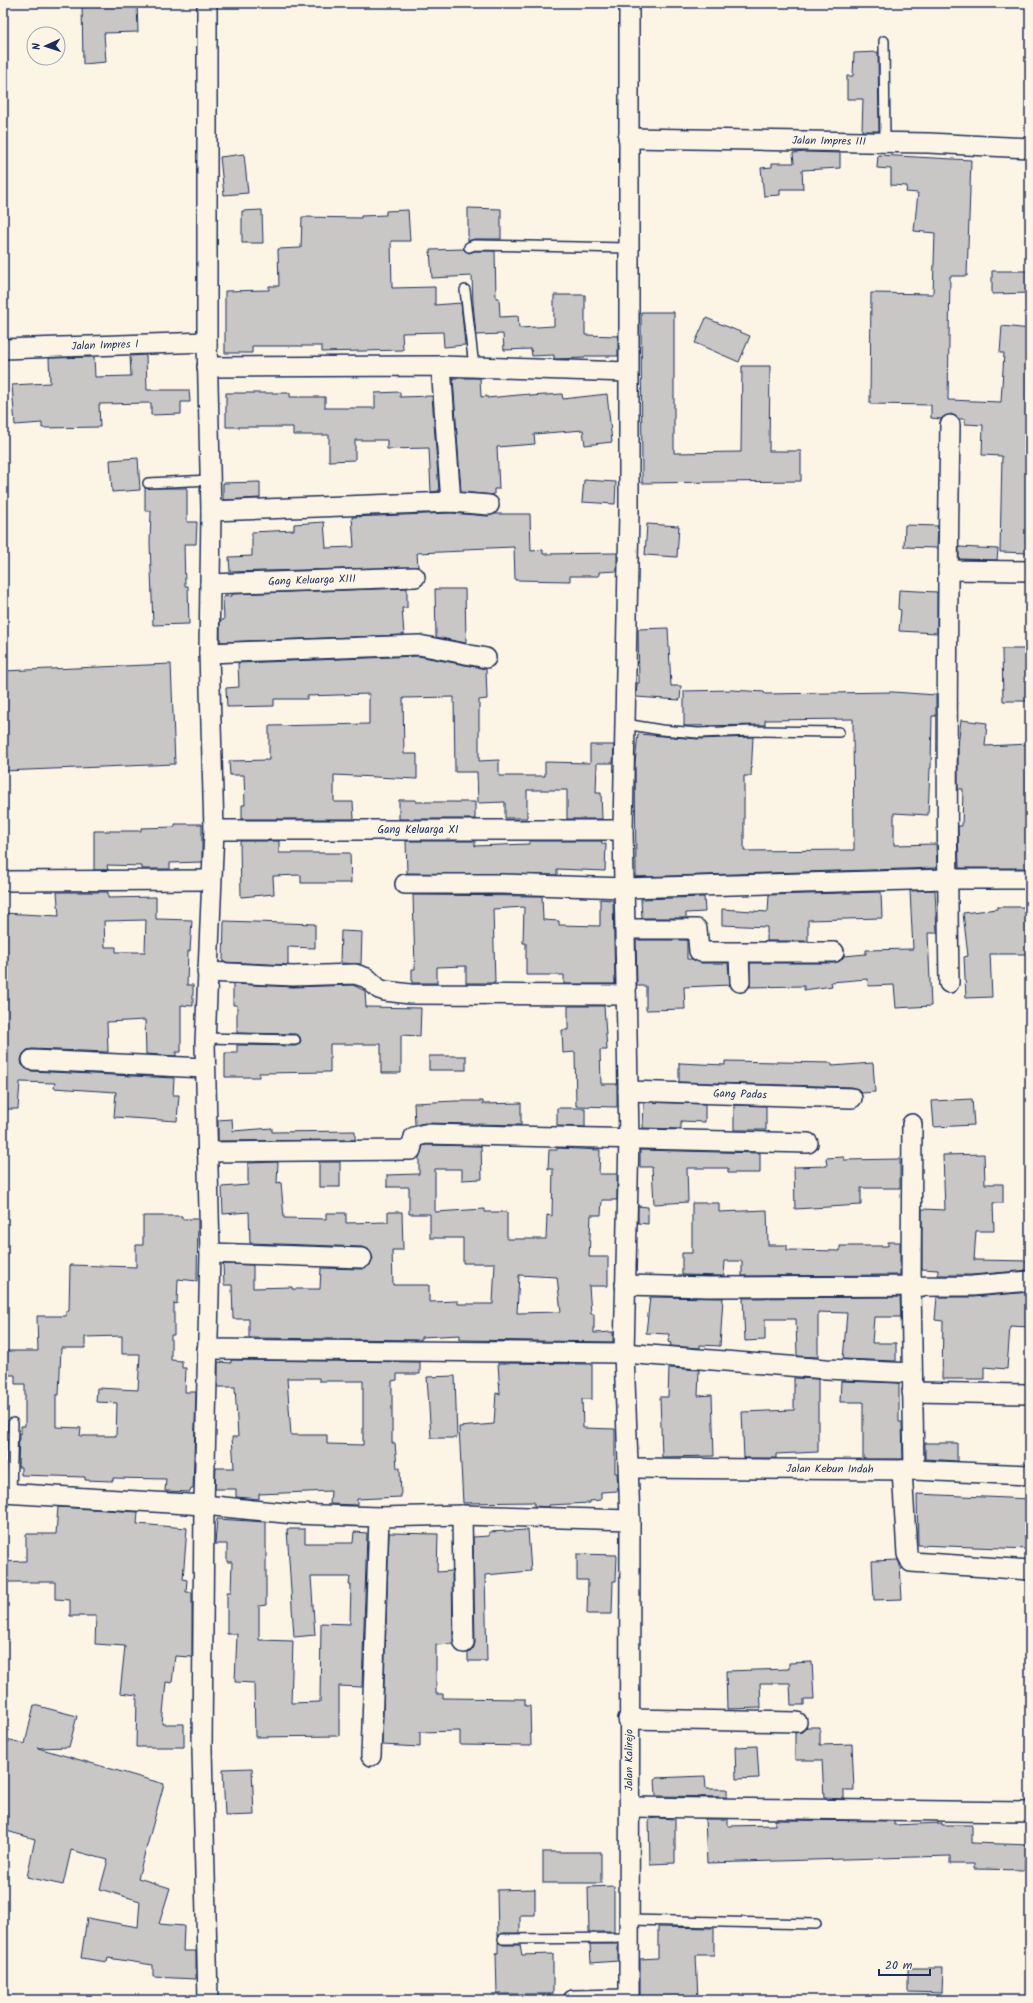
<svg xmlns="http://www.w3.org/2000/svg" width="1033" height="2003" font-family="Kalam,sans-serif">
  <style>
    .building { fill: #c8c7c6; stroke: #1b2f5e; fill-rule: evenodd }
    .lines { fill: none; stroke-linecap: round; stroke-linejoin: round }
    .service-casing { stroke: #1b2f5e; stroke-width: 12 }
    .minor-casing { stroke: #1b2f5e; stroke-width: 22 }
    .service { stroke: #fcf5e5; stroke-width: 9 }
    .minor { stroke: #fcf5e5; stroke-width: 19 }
    .labels { text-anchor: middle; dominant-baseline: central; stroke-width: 3; stroke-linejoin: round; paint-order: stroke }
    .street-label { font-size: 11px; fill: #1b2f5e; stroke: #fcf5e5 }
  </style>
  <rect width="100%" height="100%" fill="#fcf5e5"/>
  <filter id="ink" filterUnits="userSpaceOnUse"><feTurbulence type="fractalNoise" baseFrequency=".025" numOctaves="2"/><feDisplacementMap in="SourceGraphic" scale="8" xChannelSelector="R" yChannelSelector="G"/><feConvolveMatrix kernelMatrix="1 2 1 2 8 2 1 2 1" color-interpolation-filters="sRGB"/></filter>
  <g filter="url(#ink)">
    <!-- building -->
    <g class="building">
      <polygon points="82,3 137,3 138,32 104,33 106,62 83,64"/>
      <polygon points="878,52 879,131 862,131 863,99 847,99 847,76 853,76 854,53"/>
      <polygon points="806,152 840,153 840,168 802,170 803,189 780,189 780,195 764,196 761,168 772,167 772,163 794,163 793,153"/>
      <polygon points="244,154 248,193 224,195 220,157"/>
      <polygon points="878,155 971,160 967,276 950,276 948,400 1001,402 1004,353 1000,353 1002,326 1030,329 1030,553 1000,552 1002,456 982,455 983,425 965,424 965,419 959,419 951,414 941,419 931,418 931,405 870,404 871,293 933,294 935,233 914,231 918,193 906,192 907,186 891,185 891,169 877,168"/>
      <polygon points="468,208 501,209 501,239 474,239 468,241"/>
      <polygon points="262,210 263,243 242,243 242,211"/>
      <polygon points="408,210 410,241 391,241 392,288 435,287 435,305 461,303 465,345 444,347 443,332 402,333 403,350 322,352 322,346 252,346 252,353 225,353 225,291 269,290 269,286 279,286 278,249 301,248 302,217 361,218 361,216 386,215 386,211"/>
      <polygon points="463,249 469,253 475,251 495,251 496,298 499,298 500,317 518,316 519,328 554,326 554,295 585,295 585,335 618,336 618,356 585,356 585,358 554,359 554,355 532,356 531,349 504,350 503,334 476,335 473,303 472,276 432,278 430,250"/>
      <polygon points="992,271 1030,271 1030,293 992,294"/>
      <polygon points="641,312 674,312 674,453 741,452 742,366 770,366 769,451 801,451 801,481 642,483"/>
      <polygon points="706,318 750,336 739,362 695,343"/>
      <polygon points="146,355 147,390 189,390 190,402 181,402 181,414 151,415 151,403 99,404 100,427 42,428 42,423 15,425 12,385 50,383 49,358 94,357 95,377 131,376 130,356"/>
      <polygon points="453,378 480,378 481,397 487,396 487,398 530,394 530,396 562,394 563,399 607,394 612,442 585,445 583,430 534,434 535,444 497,447 499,489 494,489 494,495 461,492"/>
      <polygon points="400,392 400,397 432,396 439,491 431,492 429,448 387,449 387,440 355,440 355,460 329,461 329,435 293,435 293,427 226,427 226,393 290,393 290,397 325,397 325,408 375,408 375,393"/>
      <polygon points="138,458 140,490 112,492 110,460"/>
      <polygon points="584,480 616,482 615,504 582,502"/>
      <polygon points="260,482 260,498 223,500 223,483"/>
      <polygon points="145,488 187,488 187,522 197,522 196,544 184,544 185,586 188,586 189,624 153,625 150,543 151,511 145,511"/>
      <polygon points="451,513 488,516 495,514 530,514 531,551 543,550 543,554 617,553 617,571 599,572 599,576 570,576 570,581 515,580 514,547 464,549 464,551 417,553 418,567 230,572 229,557 252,556 252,532 294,530 294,524 324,522 326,548 354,547 352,517"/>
      <polygon points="647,524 679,526 677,557 645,555"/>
      <polygon points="905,525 938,526 937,548 904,547"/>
      <polygon points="959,547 998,549 997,560 959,559"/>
      <polygon points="407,588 407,608 402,608 404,635 220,642 220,620 224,620 223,597 232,596 232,594"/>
      <polygon points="435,589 465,589 466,643 436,637"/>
      <polygon points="899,590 937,592 937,633 899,631 901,610 898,609"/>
      <polygon points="668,628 671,686 681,686 680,700 636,697 637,683 639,683 638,629"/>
      <polygon points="1002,649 1027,649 1028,701 1003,701"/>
      <polygon points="418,656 486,669 487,699 479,700 479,761 499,760 499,776 545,776 545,762 590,763 590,745 614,745 613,763 597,763 596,793 601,793 602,819 567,819 567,790 527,790 527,818 505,818 505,802 478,803 477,772 455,772 454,697 403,698 404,754 417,754 417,779 334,775 334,802 353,802 354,819 242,819 242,805 245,805 244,775 230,775 229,761 269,760 269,726 369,724 369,694 307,696 307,699 274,699 274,706 227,707 226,688 239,687 238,663"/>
      <polygon points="171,664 175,764 3,771 3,671"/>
      <polygon points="732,690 764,692 765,694 893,692 936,695 936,716 932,716 931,768 930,768 928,815 894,813 894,845 936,844 937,868 636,877 635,763 638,734 698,739 753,737 751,776 744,776 744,851 854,850 853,719 765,720 765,725 684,726 684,691"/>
      <polygon points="961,720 987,723 985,746 1030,744 1030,868 959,868 958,826 962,826 963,789 958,789 958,746"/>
      <polygon points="399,800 416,800 416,802 475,802 475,819 399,819"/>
      <polygon points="175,824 202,824 202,862 170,863 170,869 142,869 142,866 107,865 108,870 94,870 94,831 141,831 141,828 175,827"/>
      <polygon points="240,841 279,841 279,853 350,853 351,883 301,883 301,875 273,876 274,894 241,897"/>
      <polygon points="406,841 475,841 475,846 529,844 529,841 602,841 602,844 606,844 605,871 557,869 557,875 407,873"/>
      <polygon points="935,890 937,933 928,933 931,1006 896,1008 894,985 868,986 867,979 831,982 832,986 804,990 804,986 750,987 750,963 834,963 840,961 844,956 866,954 866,950 913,949 910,891"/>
      <path d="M57,892H108V898L156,897V919L192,920L190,951H188L187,985H193V1006L181,1005V1052H176V1056L146,1054L145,1020L107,1022L108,1052L32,1049L27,1050L23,1054L21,1060L22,1065L31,1071L174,1078L173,1095H179L177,1121L114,1117L116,1092L54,1088L55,1083L20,1082L18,1109H3V913L59,916ZM146,920L145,952H116V947H105L104,921Z"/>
      <polygon points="881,892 882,918 808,920 808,941 767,941 767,927 722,925 722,909 768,912 769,895"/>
      <polygon points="413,895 542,896 543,920 559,921 559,925 600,926 600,899 613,900 615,984 564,984 564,975 526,975 526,943 523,943 524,907 493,909 495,983 466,983 466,966 437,967 437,983 412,983 412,969 415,969"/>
      <polygon points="704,897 705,912 686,913 686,918 642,918 641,899"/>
      <polygon points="997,907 1030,907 1030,954 990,954 992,997 966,998 964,957 968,956 963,913 997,909"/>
      <polygon points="224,921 315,924 315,948 288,947 288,965 223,962"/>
      <polygon points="341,931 362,932 361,964 340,963"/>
      <polygon points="636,940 687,940 687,959 692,959 701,963 728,963 730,985 684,987 685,1009 646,1010 646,986 637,986"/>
      <polygon points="233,984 293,987 353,985 365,991 366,1007 421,1008 420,1036 401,1035 401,1073 381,1073 381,1044 330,1044 330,1072 259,1073 259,1077 225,1077 225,1053 237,1053 237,1045 295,1046 298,1045 301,1041 300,1037 295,1034 237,1033 237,1005 233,1005"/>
      <polygon points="568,1006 604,1006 607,1050 600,1050 601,1084 617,1084 617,1107 576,1106 575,1052 563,1053 562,1030 568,1030"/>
      <rect x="429" y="1056" width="37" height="14"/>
      <polygon points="725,1061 832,1063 832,1066 873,1063 875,1092 862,1093 858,1089 852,1087 679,1082 679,1063 725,1065"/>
      <polygon points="972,1099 974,1125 934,1127 932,1101"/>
      <polygon points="456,1101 483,1101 483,1104 521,1103 521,1125 425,1123 415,1125 414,1103"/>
      <polygon points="644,1102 705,1104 705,1122 681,1121 681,1129 643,1128"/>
      <polygon points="734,1105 766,1106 766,1130 734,1130"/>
      <polygon points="557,1108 585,1108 585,1127 557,1126"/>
      <polygon points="232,1119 233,1131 272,1128 272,1132 355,1131 355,1140 218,1141 218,1120"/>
      <path d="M426,1145L481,1146L482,1179L462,1180V1169H435V1212L485,1209V1212H507V1239H546L547,1215L552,1216L553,1169H548L549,1150H557V1148L600,1150L599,1174H617V1200H602L601,1215H591L589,1257H608V1286H589L591,1314H594V1333L613,1332V1342L460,1340V1335L421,1337V1340L249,1338V1319H233L232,1285H224L223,1264L253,1265V1288L292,1287V1289H320L321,1268L362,1269L371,1264L373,1258L368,1249L362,1247L250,1243L249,1212L223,1214L222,1187L248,1185V1163L278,1162L277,1183L281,1182L284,1218L326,1219V1213H346V1223L388,1222V1212H402L403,1250H392L393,1285H429V1302L458,1301V1304H493L495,1263H463V1238H430V1214H409V1187H387V1175L419,1174V1157L423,1146ZM519,1275L557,1277L561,1312L517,1313Z"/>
      <polygon points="640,1150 760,1153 760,1173 728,1173 728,1168 687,1168 688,1202 654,1204 652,1167 640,1167"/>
      <polygon points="984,1154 985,1184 1003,1184 1003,1203 993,1203 994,1231 976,1231 974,1260 1030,1261 1030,1270 972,1275 938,1275 938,1270 922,1269 922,1209 945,1210 943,1155"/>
      <polygon points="844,1157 844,1160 900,1159 900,1188 861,1188 861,1205 795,1209 794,1167 827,1166 826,1158"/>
      <rect x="319" y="1162" width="21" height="25"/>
      <polygon points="692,1203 719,1203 719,1212 767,1210 768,1245 787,1245 787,1250 840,1251 840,1246 888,1246 888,1242 900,1242 900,1275 742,1276 742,1261 725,1261 724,1276 682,1275 682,1253 692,1253"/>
      <polygon points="638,1206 648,1207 648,1224 638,1223"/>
      <path d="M143,1216H182V1219H198L197,1281L178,1279L177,1304L174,1303V1335H171V1360L182,1361V1368H186L185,1392H196L193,1489H191L190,1492L165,1491L166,1479L113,1478V1481L85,1480V1477L21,1475V1467H18L19,1433H21V1426H25V1384H15V1375H3V1351H38L37,1316H66V1311H69L70,1265L136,1267V1245H143ZM122,1336V1354H140L138,1390L97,1388L96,1402L117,1403L116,1436H80L81,1428L56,1427V1395H59L61,1348H85V1337Z"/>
      <polygon points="1030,1292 1030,1327 1010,1326 1007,1369 984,1367 984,1379 942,1379 943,1321 935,1320 937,1297 973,1297"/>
      <polygon points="650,1297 723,1298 720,1346 700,1345 700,1348 670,1346 671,1343 668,1342 669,1334 646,1333"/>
      <polygon points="900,1297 901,1317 874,1317 872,1343 896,1343 896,1361 843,1359 847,1313 818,1312 818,1357 797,1356 796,1319 765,1319 765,1340 745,1341 743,1298"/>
      <path d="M231,1360L420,1362V1374H397V1380L392,1381V1443H395L397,1468H400L401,1497L357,1499V1505L330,1504L331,1491L259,1494V1499L236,1497V1489H215L216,1468H234L232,1437H238L235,1387H218V1362L231,1363ZM287,1378H319V1381H363V1445L327,1444V1435H291Z"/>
      <polygon points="498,1363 592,1364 592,1399 582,1399 583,1428 615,1429 615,1473 617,1473 618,1491 601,1492 601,1500 590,1501 590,1503 549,1505 549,1507 534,1506 534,1502 463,1503 459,1427 494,1424 496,1393 500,1394"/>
      <polygon points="669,1368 699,1370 698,1396 712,1395 714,1456 662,1457 660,1397 668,1397"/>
      <polygon points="455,1376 457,1438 431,1438 427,1377"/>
      <polygon points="794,1378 818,1379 818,1452 776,1454 776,1458 744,1458 742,1412 794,1410"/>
      <polygon points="841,1381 899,1383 899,1422 902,1422 903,1459 863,1459 863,1402 840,1402"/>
      <polygon points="3,1433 7,1433 6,1467 3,1467"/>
      <polygon points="925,1443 957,1443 957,1461 925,1459"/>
      <polygon points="917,1494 1030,1499 1030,1549 918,1545"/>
      <polygon points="58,1507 138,1512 137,1524 187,1528 183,1579 187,1580 186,1592 192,1592 192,1657 175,1656 172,1683 166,1682 162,1724 184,1724 184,1747 136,1747 137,1695 120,1693 125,1646 95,1644 96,1616 70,1616 70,1600 55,1599 55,1582 3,1582 3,1562 26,1561 26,1534 56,1534"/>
      <polygon points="217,1519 266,1522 266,1605 259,1606 259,1640 293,1641 291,1703 320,1702 321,1623 350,1624 351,1585 349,1585 350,1577 311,1577 315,1635 294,1637 287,1529 305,1529 305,1543 353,1543 354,1532 367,1533 362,1687 339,1686 339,1736 255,1737 254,1683 235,1682 237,1634 227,1634 227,1592 231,1592 232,1562 227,1562 227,1544 215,1544"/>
      <polygon points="528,1530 531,1571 485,1575 487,1661 468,1661 468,1653 473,1649 475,1643 473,1537 489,1536 489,1532"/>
      <polygon points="389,1533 438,1534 437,1572 452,1571 453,1644 436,1645 436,1694 443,1694 443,1698 525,1699 525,1706 530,1706 531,1746 460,1745 460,1731 420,1732 420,1747 382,1745"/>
      <polygon points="577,1554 617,1555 616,1581 613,1581 612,1614 587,1614 588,1580 577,1580"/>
      <polygon points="898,1560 900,1565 902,1599 874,1600 872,1561"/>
      <polygon points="812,1662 814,1699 804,1699 804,1705 791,1705 790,1683 760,1683 761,1708 727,1709 726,1671 789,1669 789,1663"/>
      <polygon points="34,1705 77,1716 69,1747 38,1748 164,1784 138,1878 170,1888 159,1924 184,1926 183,1951 196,1951 196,1979 153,1977 153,1965 108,1958 107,1962 81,1958 87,1918 138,1927 140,1901 100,1889 108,1860 71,1850 63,1885 27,1877 35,1839 3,1830 3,1738 25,1744"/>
      <polygon points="807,1727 820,1727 820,1745 852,1744 854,1790 844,1790 844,1799 824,1798 822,1760 795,1760 795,1733 802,1732"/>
      <polygon points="757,1746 759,1778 736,1779 735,1747"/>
      <polygon points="252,1768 254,1815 225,1816 223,1769"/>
      <polygon points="705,1776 706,1789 727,1789 727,1797 656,1796 655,1778"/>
      <polygon points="657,1818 675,1819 675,1863 650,1864 649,1819"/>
      <polygon points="705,1819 728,1819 728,1826 775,1825 775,1820 894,1821 894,1825 942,1823 942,1825 972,1825 972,1843 1030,1845 1030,1862 1025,1860 1025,1870 974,1869 974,1864 950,1864 950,1856 707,1863"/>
      <rect x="543" y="1852" width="58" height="31"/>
      <polygon points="614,1886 614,1932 589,1932 588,1887"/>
      <polygon points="535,1889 535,1915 520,1915 520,1933 503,1933 498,1936 497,1890"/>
      <polygon points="658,1927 714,1928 714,1955 696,1955 698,2000 640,2000 640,1959 658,1958"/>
      <polygon points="498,1942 503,1945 520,1945 522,1955 553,1954 553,1994 497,1994 496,1953 498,1953"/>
      <polygon points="590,1944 618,1944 618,1961 591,1963"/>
      <polygon points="908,1968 943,1968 942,1993 908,1992"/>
    </g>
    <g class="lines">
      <!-- service casing -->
      <g class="service-casing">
        <g id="service">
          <polyline points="884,41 885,142"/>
          <polyline points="469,247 474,245 628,248"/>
          <polyline points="465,290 474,367"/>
          <polyline points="148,483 210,480"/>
          <polyline points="625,724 661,730 698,733 751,731 839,732"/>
          <polyline points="205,1038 295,1040"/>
          <polyline points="11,1494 13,1423"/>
          <polyline points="629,1920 816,1924"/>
          <polyline points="503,1939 629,1938"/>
        </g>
      </g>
      <!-- minor casing -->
      <g class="minor-casing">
        <g id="minor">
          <polyline points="207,3 207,342 211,511 209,653 214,830 205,1043 210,1253 204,1505 202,1748 208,2000"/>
          <path id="s1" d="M628,138L928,143L1030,148"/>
          <path id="s2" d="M3,349L207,342"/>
          <polyline points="441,366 451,502"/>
          <polyline points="207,367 441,366 628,372"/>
          <polyline points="211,511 451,502 489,505"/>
          <polyline points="948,570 1030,571"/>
          <path id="s3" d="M210,584L415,577"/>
          <polyline points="209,653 419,645 486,658"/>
          <path id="s4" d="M214,830H623"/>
          <polyline points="3,881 211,880"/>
          <polyline points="405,884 502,884 625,888 947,879 1030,879"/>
          <polyline points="625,929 697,929 699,951 701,952 834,952"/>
          <polyline points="739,953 740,982"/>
          <polyline points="207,972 293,976 355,974 367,978 379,989 385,991 410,994 626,995"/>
          <path d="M949,983C946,797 947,611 950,425"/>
          <polyline points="32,1060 205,1068"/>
          <path id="s5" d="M628,1091L852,1098"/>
          <polyline points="912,1124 911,1285 914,1470"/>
          <polyline points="207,1152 411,1150 414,1137 425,1134 808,1143"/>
          <polyline points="210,1253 362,1258"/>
          <polyline points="625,1285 709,1287 972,1286 1030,1281"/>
          <polyline points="207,1349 624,1353 826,1369 912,1373"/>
          <polyline points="912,1392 1030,1394"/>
          <path id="s6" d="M629,1468L914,1470L1030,1475"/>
          <polyline points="902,1470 907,1554 911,1562 1030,1570"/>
          <polyline points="3,1493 204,1505 294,1514 379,1517 462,1515 630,1520"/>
          <polyline points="462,1515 464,1643"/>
          <polyline points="628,1719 797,1722"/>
          <polyline points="371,1756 379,1517"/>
          <polyline points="630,1807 1030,1812"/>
          <polyline points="573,2000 629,1999"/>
          <path id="s7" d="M629,2000L630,1520L624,1353L629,1138L623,830L629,511V3"/>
        </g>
      </g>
      <!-- service -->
      <use href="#service" class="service"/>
      <!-- minor -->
      <use href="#minor" class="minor"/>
    </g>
  </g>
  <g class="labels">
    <!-- street labels -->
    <g class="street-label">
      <text stroke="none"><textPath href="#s1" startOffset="201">Jalan Impres III</textPath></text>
      <text stroke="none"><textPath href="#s2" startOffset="102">Jalan Impres I</textPath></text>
      <text stroke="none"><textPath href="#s3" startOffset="102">Gang Keluarga XIII</textPath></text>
      <text stroke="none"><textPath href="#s4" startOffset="204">Gang Keluarga XI</textPath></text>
      <text stroke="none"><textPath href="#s5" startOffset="112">Gang Padas</textPath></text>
      <text stroke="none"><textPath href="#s6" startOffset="201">Jalan Kebun Indah</textPath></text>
      <text stroke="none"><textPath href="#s7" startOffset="240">Jalan Kalirejo</textPath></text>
    </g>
  </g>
  <!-- margin -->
  <rect width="1033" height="2003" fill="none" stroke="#fcf5e5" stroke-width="16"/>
  <rect x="8" y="8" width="1017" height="1987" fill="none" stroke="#1b2f5e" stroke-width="1.5" filter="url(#ink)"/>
  <!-- north arrow -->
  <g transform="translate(46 46) rotate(267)"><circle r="19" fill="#fcf5e5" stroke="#a2a6af"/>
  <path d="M0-3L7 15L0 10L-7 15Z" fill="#1b2f5e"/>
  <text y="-6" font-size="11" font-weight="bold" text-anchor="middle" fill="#1b2f5e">N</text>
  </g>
  <!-- scale -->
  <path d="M879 1969v6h51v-6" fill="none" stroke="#1b2f5e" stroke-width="2"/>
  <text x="885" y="1969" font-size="12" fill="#1b2f5e" stroke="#fcf5e5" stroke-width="3" paint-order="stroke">20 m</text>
</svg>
